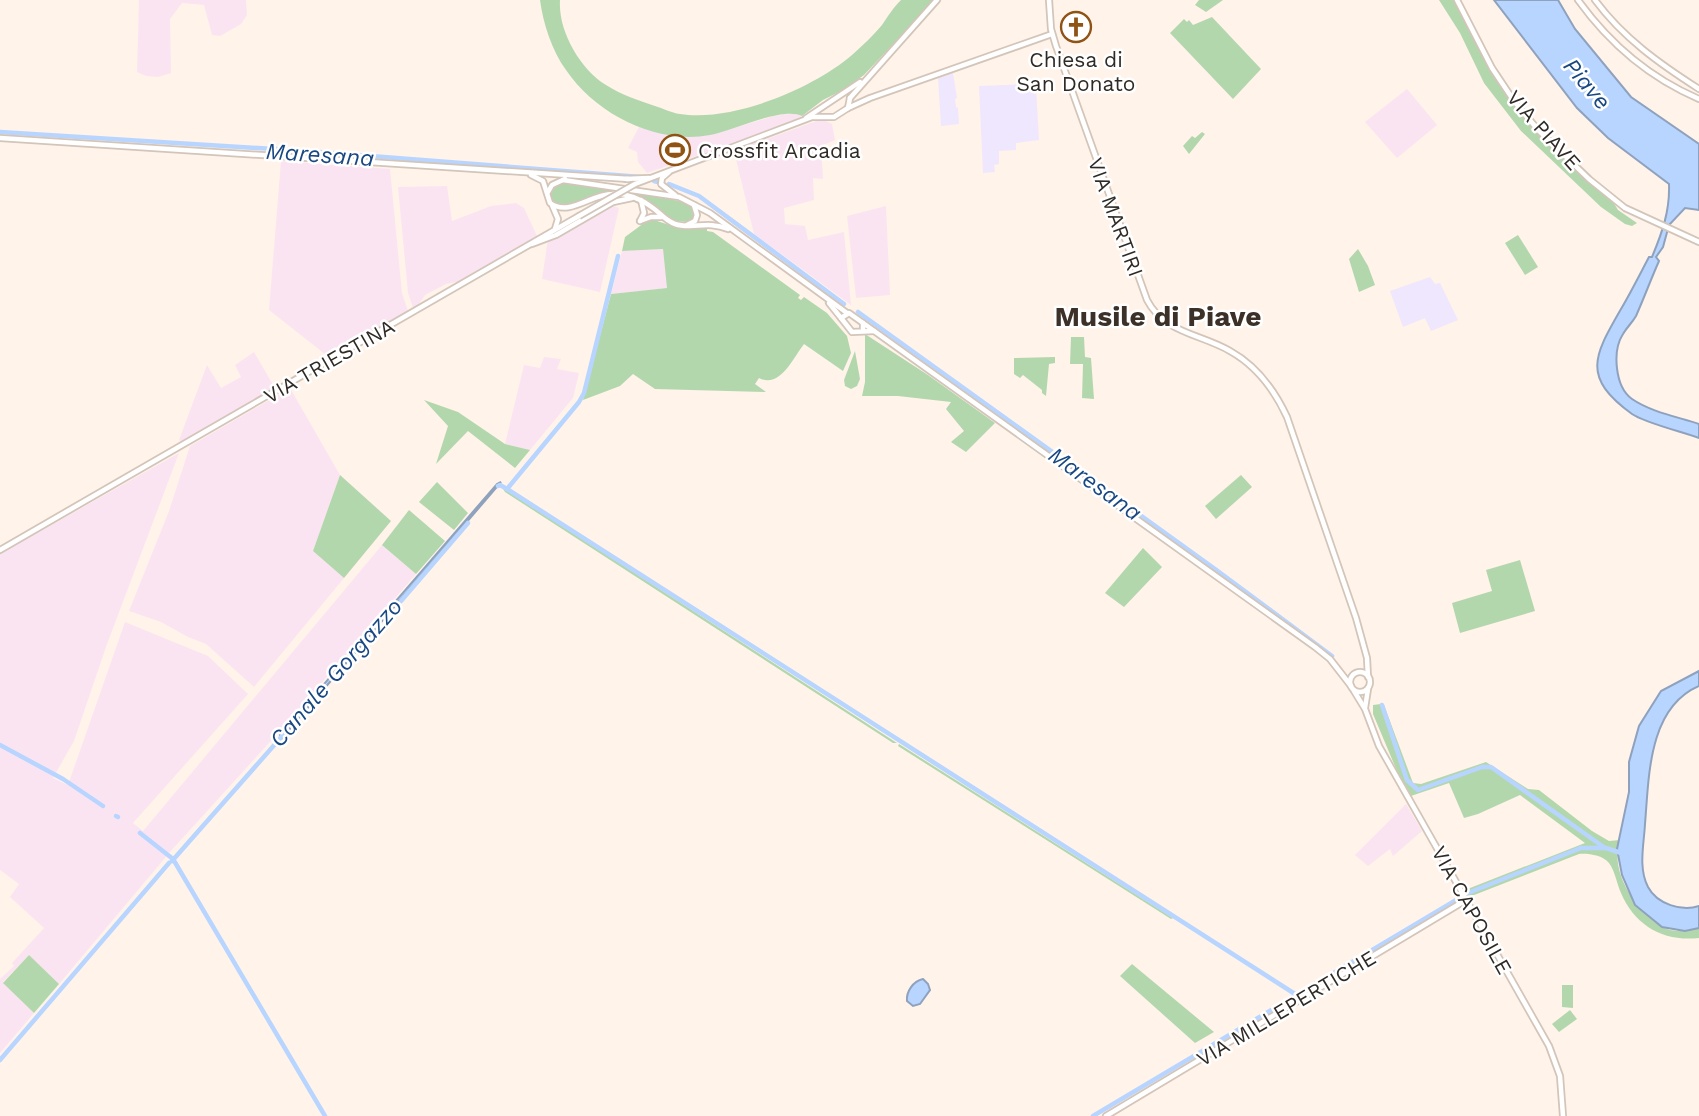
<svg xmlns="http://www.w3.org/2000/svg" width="1699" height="1116" font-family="'Work Sans',sans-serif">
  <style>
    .industrial { fill: #fbe4f2 }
    .education { fill: #efe7fd }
    .green { fill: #b3d7ad }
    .water { fill: #b7d5ff; stroke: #8ea2be; stroke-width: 2 }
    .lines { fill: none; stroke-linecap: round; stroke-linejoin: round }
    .canal { stroke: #b7d5ff; stroke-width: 4.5 }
    .tertiary-casing { stroke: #d3c5b9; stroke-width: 8 }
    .secondary-casing { stroke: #d3c5b9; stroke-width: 8 }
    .tertiary { stroke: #fff; stroke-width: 4.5 }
    .secondary { stroke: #fff; stroke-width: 4.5 }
    .secondary-bridge-casing { stroke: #d3c5b9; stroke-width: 8; stroke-linecap: butt }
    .secondary-bridge { stroke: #fff; stroke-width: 4.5 }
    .labels { text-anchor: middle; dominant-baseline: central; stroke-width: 5; stroke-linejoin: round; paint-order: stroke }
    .poi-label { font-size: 21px; fill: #2f2a25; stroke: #fff }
    .street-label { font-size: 21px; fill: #2f2a25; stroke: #fff }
    .water-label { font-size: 23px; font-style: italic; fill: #184782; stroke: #fff }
    .district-label { font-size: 28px; font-weight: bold; fill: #3c3128; stroke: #fff }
  </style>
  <rect width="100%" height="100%" fill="#fff3ea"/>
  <!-- industrial -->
  <g class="industrial">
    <polygon points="139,0 246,0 247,15 241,24 220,36 212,35 204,5 182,3 170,19 171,73 158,77 146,76 137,72"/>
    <polygon points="1407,89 1437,125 1397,158 1365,122"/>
    <polygon points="797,113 802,116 788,124 647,173 638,162 637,152 628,148 639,127 674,137 709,135 774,116"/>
    <polygon points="822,119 832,124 835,140 821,146 823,179 813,178 814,200 784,208 785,224 805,226 808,240 844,232 851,305 754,234 734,151"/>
    <polygon points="281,161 390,169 402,293 408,311 347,346 339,346 325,354 269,310"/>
    <polygon points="447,186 452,221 491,206 516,203 524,208 537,236 457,282 446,284 425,295 419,304 413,308 408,293 398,187"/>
    <polygon points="608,204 619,208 600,292 542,279 548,239"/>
    <polygon points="886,206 890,295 856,298 847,216"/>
    <polygon points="663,249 668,288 611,294 622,251"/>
    <polygon points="254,352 275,388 181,442 179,440 207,365 221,388 241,377 235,365"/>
    <polygon points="544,357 561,359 557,369 579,373 573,398 530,450 505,444 524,365 540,368"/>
    <polygon points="290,388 340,475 313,551 344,578 254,687 206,644 188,637 161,622 129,611 169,511 190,446"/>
    <polygon points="179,453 106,647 74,741 53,778 68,785 125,622 208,656 248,694 133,823 143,831 382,545 416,574 278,733 170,852 59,984 29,955 3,982 34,1013 0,1053 0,979 14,966 12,963 44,928 10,897 19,884 0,870 0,554"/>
    <polygon points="1406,804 1422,831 1393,856 1390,849 1368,866 1355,855"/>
  </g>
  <!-- education -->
  <g class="education">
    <polygon points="953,73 957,98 955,99 956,107 958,108 959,124 941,126 938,78"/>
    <polygon points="1031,84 1036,88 1039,140 1016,143 1016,150 999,151 999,164 994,165 995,172 983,173 979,86"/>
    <polygon points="1430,277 1435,284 1440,283 1458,320 1431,331 1425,318 1403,327 1390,291"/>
  </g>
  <!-- green -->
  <g class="green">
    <path d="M540,0H560C558,31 580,69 606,85C622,95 637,100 655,106C663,108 671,113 680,114C733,122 812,89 852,55C862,46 873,36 882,25C888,16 893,8 901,0H935L864,75L845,89L823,100L802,116C783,106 732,131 710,135C656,145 596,114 566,70C552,51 543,23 540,0Z"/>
    <polygon points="1199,0 1223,0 1206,12 1195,5"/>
    <path d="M1439,0H1454C1475,36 1491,73 1516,107C1542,142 1580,171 1612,200L1618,210L1637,223L1632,226L1625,224L1601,207L1521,131L1484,83L1460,33Z"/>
    <polygon points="1212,17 1261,69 1233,99 1170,33 1184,19 1187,22 1189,20 1193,25"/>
    <polygon points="1202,132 1205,134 1189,154 1183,146 1192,136 1195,138"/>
    <path d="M563,182L637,193L636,196C598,182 582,212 555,205C546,194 551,187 563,182Z"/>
    <polygon points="639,193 684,202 693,207 695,217 688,222 673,221 654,205 638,196"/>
    <path d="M654,220L682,229L707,226V231L713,232L800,295L798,298L801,300L804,297L827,313L847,336L851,353L843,371L804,344C793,358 780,389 759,378L755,384L766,392L655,389L633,374L620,386L583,400L611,294L667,288L663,249L622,251L625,237L644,223Z"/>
    <polygon points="1518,235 1538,267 1525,275 1505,243"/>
    <polygon points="1358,249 1368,266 1375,285 1359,292 1349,259"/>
    <polygon points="865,334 928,375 995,423 966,452 951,442 964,431 946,409 951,402 898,396 862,396 865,382"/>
    <polygon points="1071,337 1084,337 1085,357 1091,358 1094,399 1082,398 1083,364 1070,364"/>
    <polygon points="855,351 860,379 857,386 851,389 845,386 844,380"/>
    <polygon points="1055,357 1055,363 1049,364 1046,396 1042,393 1042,390 1023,375 1020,378 1014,374 1014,358"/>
    <polygon points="424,400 458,412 505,444 530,450 515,468 468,431 436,464 448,426"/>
    <polygon points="340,475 391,521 344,578 313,551"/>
    <polygon points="1241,475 1252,487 1216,519 1205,506"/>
    <polygon points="437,482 468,513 454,530 419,502"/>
    <polygon points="502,487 897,743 893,743 505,492"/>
    <polygon points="409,510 445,541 416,574 382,545"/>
    <polygon points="1143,548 1162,567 1124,607 1105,593"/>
    <polygon points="1520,560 1535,611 1460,633 1452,603 1492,591 1486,570"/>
    <path d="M1381,704L1384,705L1413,783L1421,784L1486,762L1528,789L1539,790L1592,831L1609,841L1620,840C1609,871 1635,910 1661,926C1671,933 1687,931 1699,928V938C1664,942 1635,926 1621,893C1617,884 1615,871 1609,863C1603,855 1587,853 1579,854L1469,897L1465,890L1585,843L1520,795L1478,814L1464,818L1449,783L1411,796L1397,771L1373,714V705Z"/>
    <polygon points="899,744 1173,918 1171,919 898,746"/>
    <polygon points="29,955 59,984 34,1013 3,983"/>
    <polygon points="1132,964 1214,1032 1195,1043 1120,976"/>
    <polygon points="1562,985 1573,985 1573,1008 1562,1007"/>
    <polygon points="1570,1010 1577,1019 1559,1032 1552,1024"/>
  </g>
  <!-- water -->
  <g class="water">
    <path d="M1494,0H1558L1575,29L1631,97L1699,144V210L1685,208L1669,225L1663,247L1656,257L1659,261C1651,279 1644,298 1636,316C1632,323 1627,327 1623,334C1612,351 1615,387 1632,399C1651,412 1678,417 1699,424V438C1683,432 1645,423 1632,414C1581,377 1594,356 1621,309C1631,292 1640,274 1649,257H1652C1662,233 1670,211 1669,184L1608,138L1577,108Z"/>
    <polygon points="501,482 282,738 280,735 497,484"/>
    <path d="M1699,671V686C1648,708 1649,777 1645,824C1644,844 1638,868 1648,887C1657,904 1682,912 1699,906V928L1685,931L1662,927L1635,905L1622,875L1617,849L1629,792V762L1639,726L1661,691Z"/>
    <path d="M923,979L928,984L930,990L920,1004L913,1006L907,1001C906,992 913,981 923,979Z"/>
  </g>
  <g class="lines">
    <!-- canal -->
    <g class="canal">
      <polyline points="0,132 306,151 641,177"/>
      <polyline points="654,181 658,182"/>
      <polyline points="669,184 699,196 844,304"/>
      <polyline points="858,312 1215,569 1332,656"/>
      <polyline points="498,486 500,485 507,489 1295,994"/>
      <polyline points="507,489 579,402 584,393 618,256"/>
      <polyline points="401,601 468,523"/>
      <polyline points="1382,705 1407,780 1418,790 1482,767 1491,767 1605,848"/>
      <polyline points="0,745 63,779 103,806"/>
      <polyline points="116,816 118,817"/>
      <polyline points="140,833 173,859 325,1116"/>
      <polyline points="172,861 284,734"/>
      <polyline points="0,1060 169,863"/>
      <polyline points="1093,1116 1468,893 1581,848 1606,848 1621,853"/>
    </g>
    <!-- tertiary casing -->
    <g class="tertiary-casing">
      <g id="tertiary">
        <path d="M1049,0L1051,29L1056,46L1147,300C1164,333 1201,334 1230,351C1257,366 1274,389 1287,417L1356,618L1367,658L1368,677"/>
        <polyline points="1457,0 1492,68 1514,101 1539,131 1589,179 1625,208 1699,242"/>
        <polyline points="848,108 870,98 1052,34"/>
        <polyline points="0,138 629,179"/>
        <polyline points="669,172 662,178 661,184 675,195"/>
        <path d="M531,175L543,181L550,203C569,217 591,194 612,194C626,193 641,199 653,208C660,213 666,221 675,224C692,230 707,220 728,229"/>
        <polyline points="626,179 649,178"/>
        <polyline points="563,180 679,197 710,213 847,313"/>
        <polyline points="548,192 552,185 565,179"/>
        <polyline points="552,205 558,219 555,229"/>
        <polyline points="640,221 651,217 662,217"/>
        <polyline points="640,221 644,213 641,200"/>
        <polyline points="687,225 695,221 697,215 694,205"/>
        <polyline points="532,244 556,235 613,202 632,198"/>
        <polyline points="829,303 841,318"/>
        <polyline points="863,323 1315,647 1330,659 1351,686"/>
        <polyline points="863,330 863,323 849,313 841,318 852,332 874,331"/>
        <circle cx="1360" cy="682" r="10"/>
        <polyline points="1354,691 1365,709 1379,746 1549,1046 1560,1076 1563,1116"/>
        <polyline points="1365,708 1368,689"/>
        <polyline points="1106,1116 1466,900"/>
      </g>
    </g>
    <!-- secondary casing -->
    <g class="secondary-casing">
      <g id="secondary">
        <path d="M1578,0C1609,43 1650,78 1699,99"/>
        <path d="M1595,0C1623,38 1660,64 1699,89"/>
        <polyline points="850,98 937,0"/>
        <polyline points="806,118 860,82"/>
        <polyline points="635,184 812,117 834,117 848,108 850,98"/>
        <polyline points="0,550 579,216"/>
      </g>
    </g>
    <!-- tertiary -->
    <use href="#tertiary" class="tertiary"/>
    <!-- secondary -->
    <use href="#secondary" class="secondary"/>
    <!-- secondary-bridge casing -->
    <g class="secondary-bridge-casing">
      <polyline id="secondary-bridge" points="579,216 635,184"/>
    </g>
    <!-- secondary-bridge -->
    <use href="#secondary-bridge" class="secondary-bridge"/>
  </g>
  <!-- icons -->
  <defs>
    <g id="church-ring" transform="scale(1.575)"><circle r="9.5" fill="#fff" stroke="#8f5314" stroke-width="1.5"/><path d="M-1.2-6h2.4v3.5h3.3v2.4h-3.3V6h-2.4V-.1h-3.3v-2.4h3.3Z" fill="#8f5314"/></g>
    <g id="stadium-ring" transform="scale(1.575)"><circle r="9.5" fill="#fff" stroke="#8f5314" stroke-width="1.5"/><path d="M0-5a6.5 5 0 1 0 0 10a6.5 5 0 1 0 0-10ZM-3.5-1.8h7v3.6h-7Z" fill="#8f5314"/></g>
  </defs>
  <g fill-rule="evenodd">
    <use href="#church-ring" x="1076" y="27"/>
    <use href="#stadium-ring" x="675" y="150"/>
  </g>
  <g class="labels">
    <!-- poi labels -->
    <g class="poi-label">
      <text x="1076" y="59">Chiesa di<tspan x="1076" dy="24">San Donato</tspan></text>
      <text x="698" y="150" text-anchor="start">Crossfit Arcadia</text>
    </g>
    <!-- street labels -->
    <g class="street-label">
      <text transform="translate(1544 130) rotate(48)">VIA PIAVE</text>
      <text transform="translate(1116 217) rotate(70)">VIA MARTIRI</text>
      <text transform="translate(329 361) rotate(-30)">VIA TRIESTINA</text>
      <text transform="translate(1472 910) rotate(61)">VIA CAPOSILE</text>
      <text transform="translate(1286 1008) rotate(-31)">VIA MILLEPERTICHE</text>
    </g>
    <!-- water labels -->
    <g class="water-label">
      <text transform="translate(1587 84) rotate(50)">Piave</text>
      <text transform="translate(320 155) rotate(4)">Maresana</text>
      <text transform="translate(1095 484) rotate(36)">Maresana</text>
      <text transform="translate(336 673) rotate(-49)">Canale Gorgazzo</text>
    </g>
    <!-- district labels -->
    <g class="district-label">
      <text x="1158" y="316">Musile di Piave</text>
    </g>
  </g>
</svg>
